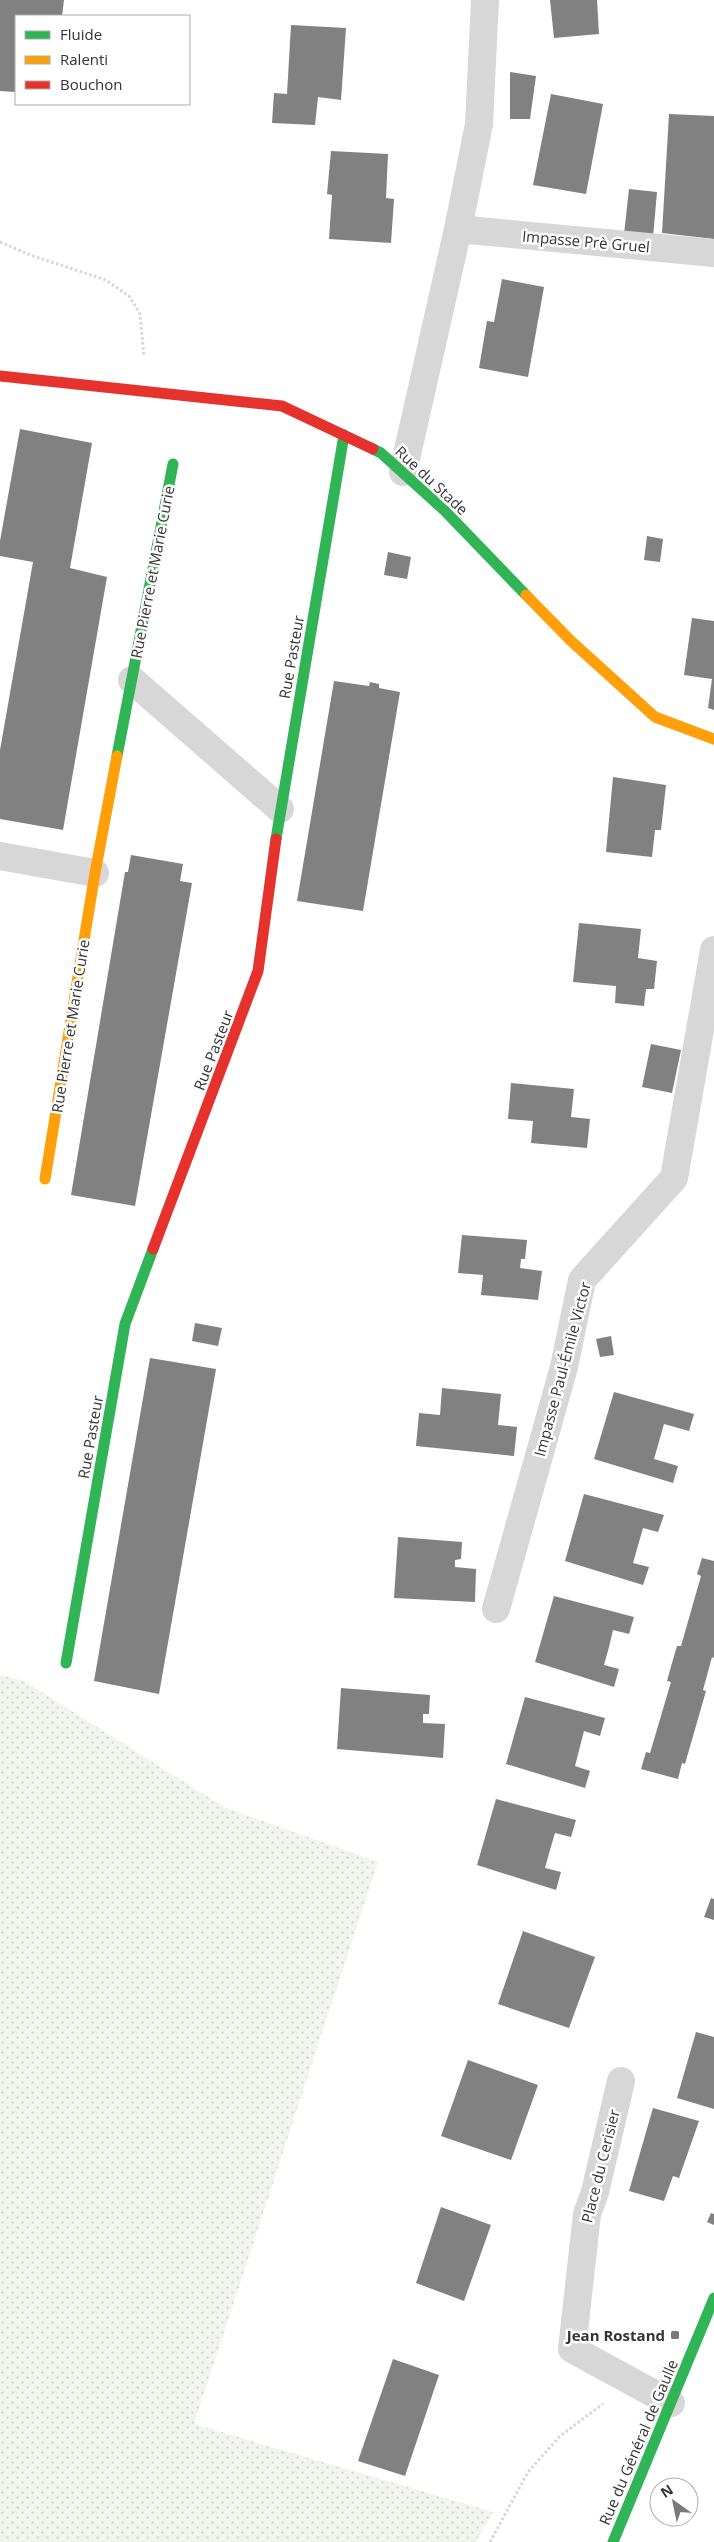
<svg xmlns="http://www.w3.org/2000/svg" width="714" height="2542" font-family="'Open Sans',sans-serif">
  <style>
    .grass { fill: url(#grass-dots) }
    .building { fill: #818181 }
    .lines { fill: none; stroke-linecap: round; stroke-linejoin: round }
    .path { stroke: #d6d6d6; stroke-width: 3; stroke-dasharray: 2.5 2.5; stroke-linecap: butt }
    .street { stroke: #d7d7d7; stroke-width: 28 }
    .fast { stroke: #30b455; stroke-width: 11 }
    .slow { stroke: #ff9f0a; stroke-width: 11 }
    .jam { stroke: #e5322d; stroke-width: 11 }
    .poi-dot { fill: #7a7a7a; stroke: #fff; stroke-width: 2 }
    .labels { text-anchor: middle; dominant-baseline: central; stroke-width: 5; stroke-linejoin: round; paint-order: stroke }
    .street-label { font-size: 15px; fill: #333; stroke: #fff }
    .poi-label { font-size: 15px; font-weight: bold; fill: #333; stroke: #fff; text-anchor: end }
  </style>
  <defs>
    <pattern id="grass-dots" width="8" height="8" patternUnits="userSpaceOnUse" patternTransform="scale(1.25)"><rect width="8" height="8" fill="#f1f5ed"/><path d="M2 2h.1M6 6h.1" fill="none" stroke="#cfd2cc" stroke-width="1.8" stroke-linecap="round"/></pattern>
  </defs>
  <rect width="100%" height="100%" fill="#fff"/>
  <!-- grass -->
  <polygon class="grass" points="0,1675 24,1681 224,1807 378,1862 194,2424 493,2512 476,2542 0,2542"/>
  <!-- building -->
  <g class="building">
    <polygon points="0,0 64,0 62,16 16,16 16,92 0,91"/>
    <polygon points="550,0 597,0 599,34 554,38"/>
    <polygon points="291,25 346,28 341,100 318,97 315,125 272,123 274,93 287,94"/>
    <polygon points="510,72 536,76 530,119 510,119"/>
    <polygon points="551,94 603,104 586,194 533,185"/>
    <polygon points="669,114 714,116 714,239 662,233"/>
    <polygon points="331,151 388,154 386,198 394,199 391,243 329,239 332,195 327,194"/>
    <polygon points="629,189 657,192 653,237 624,234"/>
    <polygon points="502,279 544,287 528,377 479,368 487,321 494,322"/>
    <polygon points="20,429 92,443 70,568 107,577 63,830 0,819 0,750 33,562 0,556 0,541"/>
    <polygon points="647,536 663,539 660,562 644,560"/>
    <polygon points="388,552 411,557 407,579 384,575"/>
    <polygon points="692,618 714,621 714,710 708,708 712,679 684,675"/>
    <polygon points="334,681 369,686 370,682 379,684 379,688 400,692 363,911 297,901"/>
    <polygon points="613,777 666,785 661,830 655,830 652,857 606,852"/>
    <polygon points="131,855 183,864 180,881 192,883 135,1206 71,1195 125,872 128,872"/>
    <polygon points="579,923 641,929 638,958 657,961 654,989 646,989 644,1006 615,1003 616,986 573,982"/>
    <polygon points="651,1044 681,1050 672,1093 642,1087"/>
    <polygon points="511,1083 574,1089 571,1117 590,1119 587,1148 531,1143 533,1121 508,1119"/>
    <polygon points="462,1235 527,1240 525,1259 521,1259 520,1268 542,1271 538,1300 481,1295 483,1275 458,1273"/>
    <polygon points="195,1323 222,1328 218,1346 192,1341"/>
    <polygon points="611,1336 614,1355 600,1357 596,1339"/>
    <polygon points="150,1358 216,1369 159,1694 94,1681"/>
    <polygon points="442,1388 501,1394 498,1425 517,1427 514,1456 416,1446 419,1413 440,1415"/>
    <polygon points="614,1392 694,1414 689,1431 664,1424 654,1459 678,1466 673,1483 594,1459"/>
    <polygon points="584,1494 664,1515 658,1532 643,1528 633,1563 649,1567 643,1585 565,1561"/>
    <polygon points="398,1537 462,1542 461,1559 455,1560 455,1567 476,1569 475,1602 394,1598"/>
    <polygon points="702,1558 714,1561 714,1658 712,1657 703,1690 706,1691 685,1764 682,1763 678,1779 641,1769 646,1752 650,1753 671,1682 667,1681 672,1663 677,1646 681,1646 701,1576 697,1574"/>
    <polygon points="554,1596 634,1617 629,1634 613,1630 609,1647 604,1665 619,1669 614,1687 535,1662"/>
    <polygon points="341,1688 430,1695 429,1714 423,1714 423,1723 445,1724 443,1758 337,1749"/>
    <polygon points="525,1697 605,1718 600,1736 584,1731 575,1766 590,1771 585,1788 506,1764"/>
    <polygon points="496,1799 576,1820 571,1837 555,1833 550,1850 545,1868 561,1872 556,1890 477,1865"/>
    <polygon points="711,1898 714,1899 714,1920 704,1917"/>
    <polygon points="523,1931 595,1957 569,2028 498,2004"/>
    <polygon points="696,2032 714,2037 714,2109 677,2098"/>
    <polygon points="468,2060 538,2085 511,2160 441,2136"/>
    <polygon points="653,2108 699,2121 679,2178 673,2176 664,2201 629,2191"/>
    <polygon points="441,2207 491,2225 464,2301 416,2283"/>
    <polygon points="711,2213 714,2214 714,2225 707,2222"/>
    <polygon points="393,2359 439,2375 405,2476 358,2461"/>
  </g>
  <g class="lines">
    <!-- path -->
    <g class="path">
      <polyline points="0,242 33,256 106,280 130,297 140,314 144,356"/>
      <polyline points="490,2542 528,2472 560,2436 603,2404"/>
    </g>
    <!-- street -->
    <g class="street">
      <polyline points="458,229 714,253"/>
      <polyline points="403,472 458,229 479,124 485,0"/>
      <polyline points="132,680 280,809"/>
      <polyline points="0,856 95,873"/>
      <polyline points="496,1609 564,1367 582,1280 674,1178 714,950"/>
      <polyline points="621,2081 595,2192 587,2214 572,2349 671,2403"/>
    </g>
    <!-- fast -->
    <g class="fast">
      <polyline points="373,449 381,453 444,510 526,595"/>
      <polyline points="117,756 173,464"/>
      <polyline points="276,839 344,435"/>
      <polyline points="66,1663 125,1324 153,1249"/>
      <polyline points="613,2542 714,2298"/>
    </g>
    <!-- slow -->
    <g class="slow">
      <polyline points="526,595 570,640 655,717 714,739"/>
      <polyline points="45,1179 95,873 117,756"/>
    </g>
    <!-- jam -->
    <g class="jam">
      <polyline points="0,376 282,406 373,449"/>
      <polyline points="153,1249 258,971 276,839"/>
    </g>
  </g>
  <!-- markers -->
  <rect class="poi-dot" x="670" y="2330" width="10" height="10" rx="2.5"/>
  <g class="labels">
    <!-- street labels -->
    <g class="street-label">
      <text transform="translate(586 241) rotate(5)">Impasse Prè Gruel</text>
      <text transform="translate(432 480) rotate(43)">Rue du Stade</text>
      <text transform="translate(152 572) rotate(-79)">Rue Pierre et Marie Curie</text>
      <text transform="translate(291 657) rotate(-80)">Rue Pasteur</text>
      <text transform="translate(70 1026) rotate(-81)">Rue Pierre et Marie Curie</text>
      <text transform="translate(213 1050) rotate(-69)">Rue Pasteur</text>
      <text transform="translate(562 1369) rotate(-75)">Impasse Paul-Émile Victor</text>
      <text transform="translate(90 1437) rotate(-80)">Rue Pasteur</text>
      <text transform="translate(600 2166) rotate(-76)">Place du Cerisier</text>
      <text transform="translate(638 2442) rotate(-67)">Rue du Général de Gaulle</text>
    </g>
    <!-- poi labels -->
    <g class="poi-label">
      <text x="665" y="2335">Jean Rostand</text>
    </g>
  </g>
  <!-- legend -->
  <rect x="15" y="15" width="175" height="90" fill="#ffffff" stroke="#adadad"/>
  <rect x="25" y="31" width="25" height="8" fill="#30b455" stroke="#adadad"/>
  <text x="60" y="40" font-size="15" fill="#333333">Fluide</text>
  <rect x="25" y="56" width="25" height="8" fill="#ff9f0a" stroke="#adadad"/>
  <text x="60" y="65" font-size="15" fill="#333333">Ralenti</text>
  <rect x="25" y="81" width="25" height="8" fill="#e5322d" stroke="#adadad"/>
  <text x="60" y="90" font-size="15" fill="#333333">Bouchon</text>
  <!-- north arrow -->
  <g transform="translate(674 2502) rotate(327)"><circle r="24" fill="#ffffff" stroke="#adadad"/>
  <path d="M0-4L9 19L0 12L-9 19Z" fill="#7a7a7a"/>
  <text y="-8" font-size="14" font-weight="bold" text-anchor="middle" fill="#333333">N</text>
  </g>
</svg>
